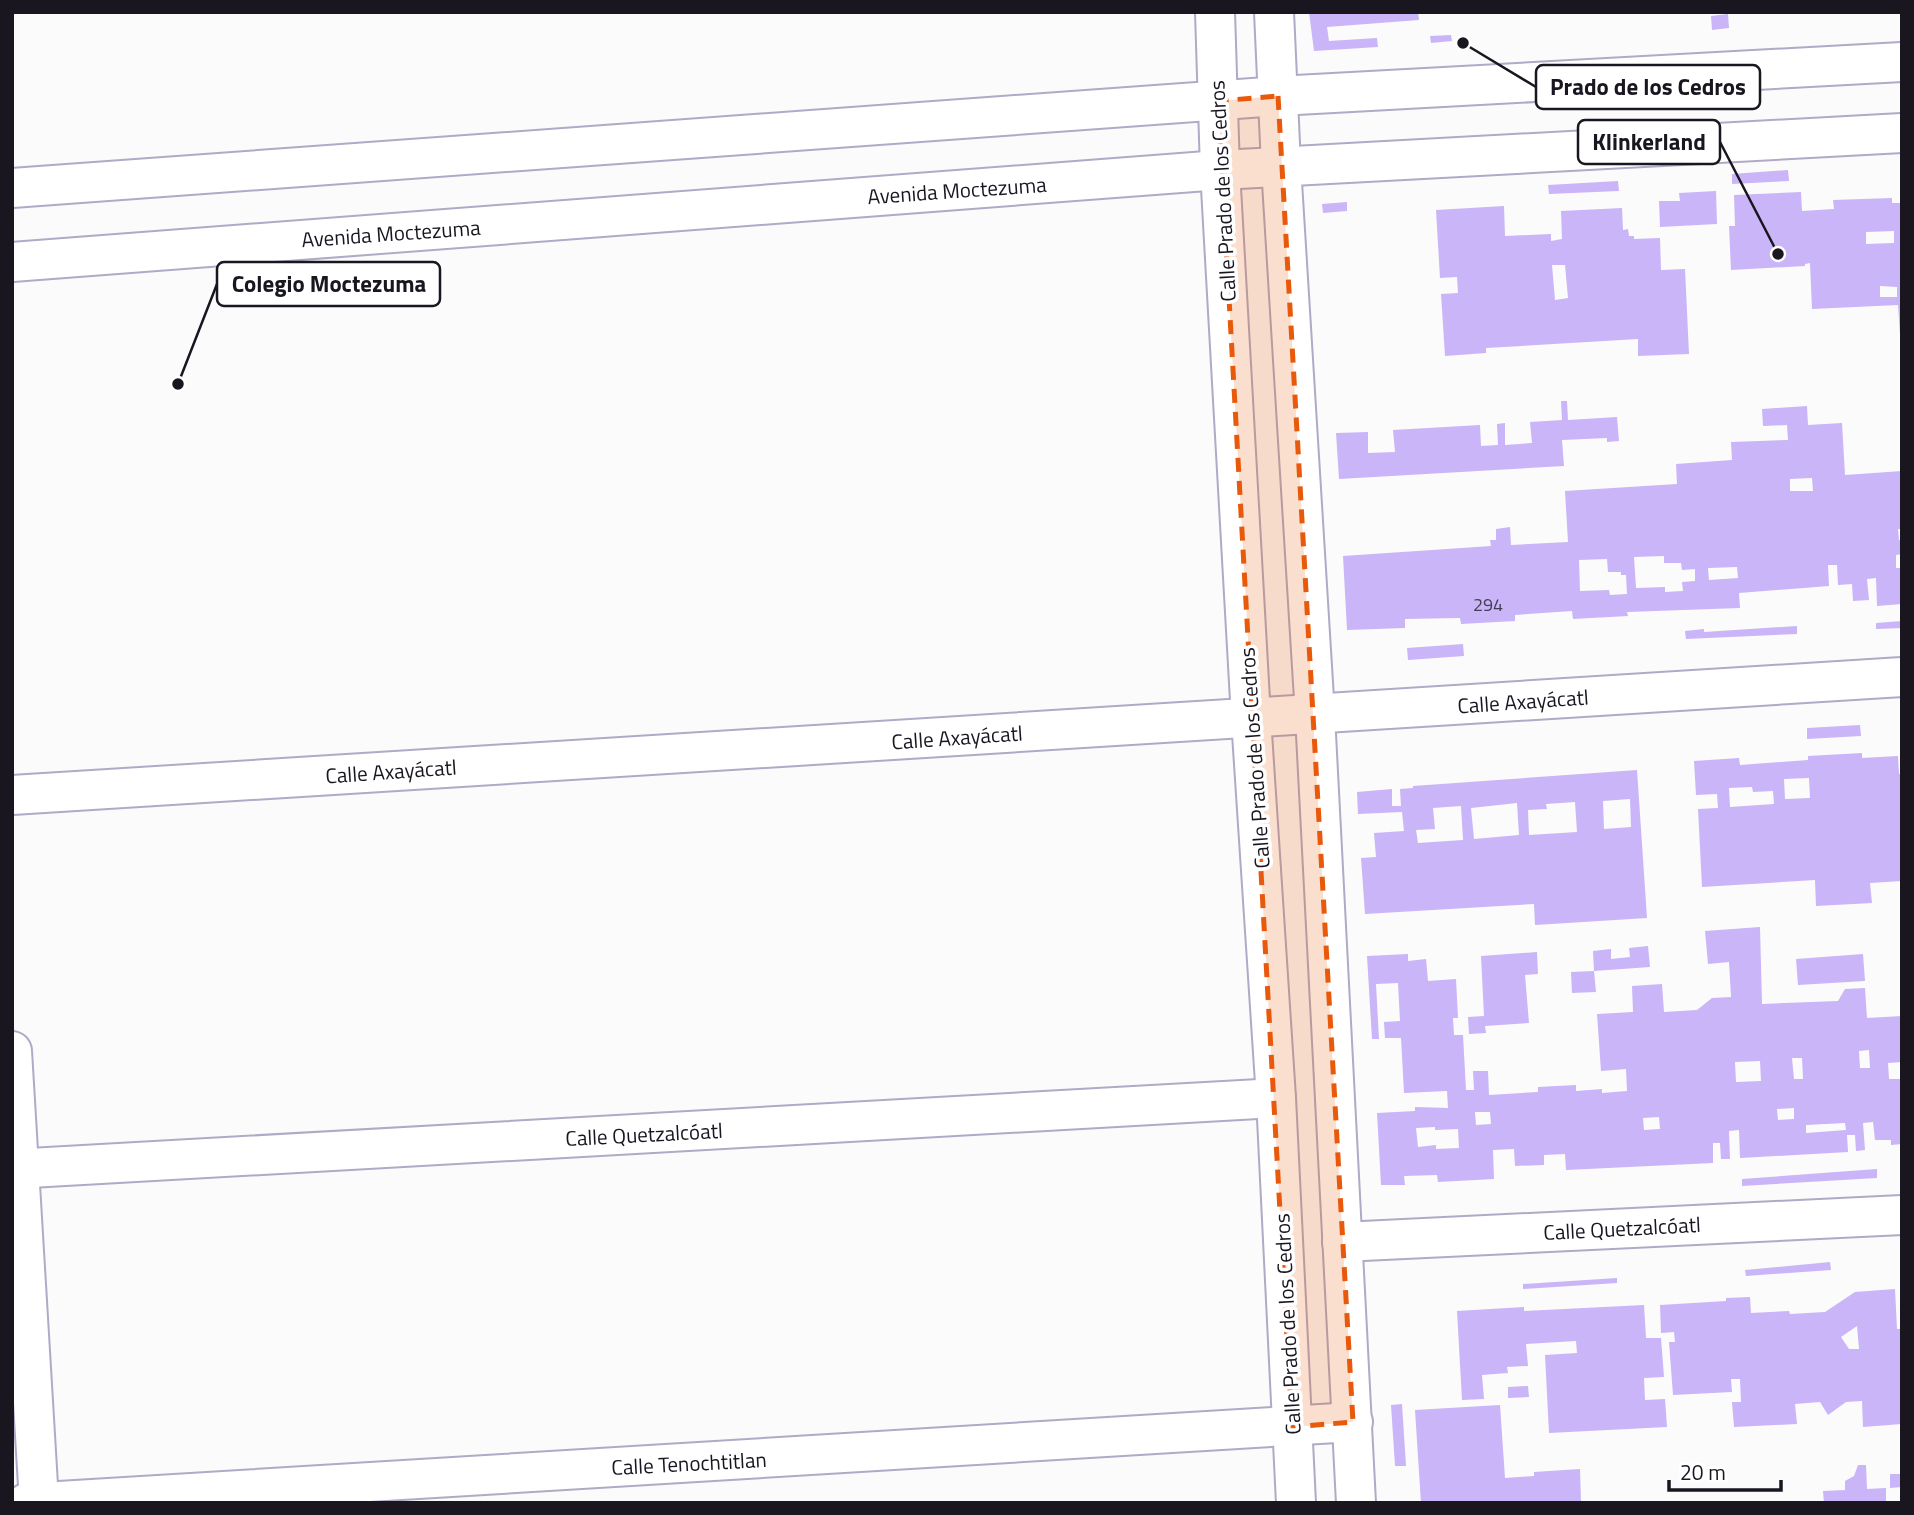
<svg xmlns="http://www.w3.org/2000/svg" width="1914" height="1515" font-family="'Titillium Web',sans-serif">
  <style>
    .building { fill: #c9b5f7; fill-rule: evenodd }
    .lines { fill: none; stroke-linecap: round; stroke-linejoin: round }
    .minor-casing { stroke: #b1a9c6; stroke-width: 42 }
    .tertiary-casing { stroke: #b1a9c6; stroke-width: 42 }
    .minor { stroke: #fff; stroke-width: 38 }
    .tertiary { stroke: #fff; stroke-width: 38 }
    .marked { fill: #e8590c; fill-opacity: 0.2; stroke: #e8590c; stroke-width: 5; stroke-dasharray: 14 9; stroke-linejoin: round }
    .labels { text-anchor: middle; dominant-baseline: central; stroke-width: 7; stroke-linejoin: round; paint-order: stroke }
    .number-label { font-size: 18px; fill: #453e56 }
    .street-label { font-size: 21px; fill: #191620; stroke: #fff }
    .leader { fill: none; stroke: #191620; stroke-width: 2.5 }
    .callout-dot { fill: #191620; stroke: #fff; stroke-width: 2.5 }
    .callout { fill: #fff; stroke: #191620; stroke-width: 2.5 }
    .callout-label { font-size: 23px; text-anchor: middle; font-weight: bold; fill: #191620 }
  </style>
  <rect width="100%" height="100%" fill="#fbfbfb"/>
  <!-- building -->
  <g class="building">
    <polygon points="1309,12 1418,12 1419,20 1327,27 1329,41 1377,38 1378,47 1314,51"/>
    <polygon points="1728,14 1729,28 1712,30 1711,16"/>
    <polygon points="1451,35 1452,41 1431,43 1430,36"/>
    <polygon points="1788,170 1789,181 1732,184 1732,174"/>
    <polygon points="1618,181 1619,191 1549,194 1548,185"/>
    <polygon points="1716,191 1717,224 1660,227 1659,201 1680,201 1679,193"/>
    <path d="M1801,192L1802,211L1834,209L1833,200L1892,198V203H1901L1902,334H1900L1898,305L1812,309L1810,263L1805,264V266L1731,270L1729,226H1735L1734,195ZM1894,231V243L1866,244V232ZM1880,286L1897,287V297H1880Z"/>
    <polygon points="1347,202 1347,211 1323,213 1322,204"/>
    <path d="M1504,206L1505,236L1551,234V241L1562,239L1561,211L1622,208L1623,230L1628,229L1629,236H1634V239L1660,238L1661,270L1685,269L1689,354L1638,356V339L1486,348V353L1445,356L1441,294L1458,293L1457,277L1440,278L1436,210ZM1552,265H1565L1568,298L1555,300Z"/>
    <polygon points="1561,401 1567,401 1568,420 1617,417 1619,441 1607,442 1607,438 1562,440 1564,466 1339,479 1336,433 1368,432 1368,453 1395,452 1393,430 1480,425 1481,446 1498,445 1497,424 1505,423 1505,445 1532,443 1530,422 1562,420"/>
    <path d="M1807,406L1808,425L1842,423L1845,475L1902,471V529H1898L1899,540H1902V554L1896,555V568H1902V604L1877,606L1876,578L1867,579L1869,600L1853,601L1852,584L1838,585L1837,565H1828L1829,586L1739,593L1740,608L1627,612L1628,616L1573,619L1572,611L1515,615V621L1461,624L1460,618L1405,619V628L1347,630L1343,556L1491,546L1490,540H1496V529L1510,527L1511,545L1568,542L1565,491L1677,484L1676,464L1732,460L1731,442L1788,440L1787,425L1763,426L1762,409ZM1812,478L1813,491H1790V479ZM1664,556V563H1681L1682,570L1695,569V581L1682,582L1683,591L1665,592V587L1636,588L1634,557ZM1607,559L1608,572H1621V575H1626L1627,594L1610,595L1609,590L1580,591L1579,560ZM1737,567L1738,578L1709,580L1708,568Z"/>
    <polygon points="1902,621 1902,628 1876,629 1876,623"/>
    <polygon points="1797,626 1797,634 1686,639 1685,631 1704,629 1704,632"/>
    <polygon points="1463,644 1464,656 1408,660 1407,648"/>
    <polygon points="1860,725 1861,736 1807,739 1807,728"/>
    <path d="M1862,753V758L1898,756L1899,774H1902V881L1870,883L1872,903L1816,906L1815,880L1702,887L1698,809L1718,808L1717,794L1696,795L1694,761L1739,758L1740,765L1808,760V756ZM1809,778L1810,798L1785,799L1784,779ZM1752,787L1753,792L1773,791L1774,804L1730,807L1729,788Z"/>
    <path d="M1637,770L1647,918L1535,925L1534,904L1365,914L1361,858L1376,857L1374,833L1404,831L1402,812L1358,814L1357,792L1392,789V806H1401L1400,789L1413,788V786ZM1630,799L1631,827L1604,829L1603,801ZM1575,802L1577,832L1529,835L1528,810L1547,809L1546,804ZM1517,803L1519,835L1474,839L1471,808ZM1461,806L1463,840L1418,843L1416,830L1435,829L1433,808Z"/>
    <path d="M1760,927L1762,1004L1838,1001L1845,989L1865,988L1867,1018L1902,1016V1062L1888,1063L1889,1079H1902V1144L1891,1145V1140H1875L1873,1122L1863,1123L1865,1150L1856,1151L1855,1135H1847L1848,1152L1740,1158L1739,1130L1729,1131L1730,1159H1721L1720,1143H1713V1163L1566,1170L1565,1154L1544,1155V1165L1515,1166L1514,1149L1493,1150L1494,1179L1438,1182L1437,1175L1404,1176L1405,1185H1381L1377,1113L1415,1111V1107L1448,1108L1447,1091L1404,1093L1401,1038H1385L1384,1022L1400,1021L1398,983L1376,984L1379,1039H1372L1367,956L1408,954V961L1426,959L1428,981L1456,979L1458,1018H1453L1454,1035H1463L1466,1090H1474L1473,1071H1488L1489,1095L1538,1092V1087L1576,1085V1091L1602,1089V1093L1627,1091L1626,1069L1601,1071L1597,1014L1633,1012L1632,986L1662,984L1664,1012L1697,1010L1712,998L1731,997L1729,962L1708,964L1705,931ZM1869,1050L1870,1068H1860L1859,1051ZM1792,1058H1802L1803,1079H1794ZM1760,1061L1761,1081L1736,1082L1735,1062ZM1794,1108V1119L1778,1120L1777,1109ZM1475,1112H1490L1491,1124L1476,1125ZM1659,1117L1660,1129L1644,1130L1643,1118ZM1845,1123L1846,1130L1806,1133V1125ZM1435,1127V1130L1458,1129L1459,1148L1436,1149V1145L1418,1147L1416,1128Z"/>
    <polygon points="1648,946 1650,967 1594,971 1593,951 1611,949 1611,959 1630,957 1629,948"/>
    <polygon points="1537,952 1538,974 1525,975 1529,1023 1485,1026 1486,1033 1469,1034 1468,1017 1484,1016 1481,956"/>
    <polygon points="1863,954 1865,981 1798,985 1796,959"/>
    <polygon points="1594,971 1596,992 1572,993 1571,972"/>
    <polygon points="1877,1169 1877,1178 1742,1186 1742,1179"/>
    <polygon points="1830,1262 1831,1270 1746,1276 1745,1270"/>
    <polygon points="1617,1278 1617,1283 1523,1289 1523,1284"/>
    <path d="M1895,1289L1897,1329H1902V1424L1863,1427L1862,1401L1846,1402L1828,1415L1820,1402L1795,1404L1797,1424L1734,1427L1732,1402H1741L1740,1379H1731L1732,1392L1673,1395L1669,1342H1675L1674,1332L1661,1333L1660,1305L1726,1301V1298L1750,1297L1751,1313L1789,1311L1790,1314L1825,1312L1855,1292ZM1857,1326L1859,1349H1849L1841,1337Z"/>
    <polygon points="1644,1305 1646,1338 1661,1338 1664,1377 1644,1378 1645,1400 1665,1399 1667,1427 1549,1433 1545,1355 1577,1353 1576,1341 1526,1344 1528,1366 1507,1367 1508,1373 1482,1375 1484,1399 1462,1400 1457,1311 1524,1307 1524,1311"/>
    <polygon points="1528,1386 1529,1397 1508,1398 1508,1387"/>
    <polygon points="1402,1404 1406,1466 1395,1466 1391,1405"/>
    <polygon points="1500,1405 1505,1478 1534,1476 1534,1472 1580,1469 1581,1503 1421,1503 1415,1410"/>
    <polygon points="1858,1465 1866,1465 1867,1489 1886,1488 1886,1502 1824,1503 1823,1491 1845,1490 1845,1481 1854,1476"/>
    <polygon points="1890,1474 1902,1474 1902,1487 1890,1488"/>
  </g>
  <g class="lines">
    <!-- minor casing -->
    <g class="minor-casing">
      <g id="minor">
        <polyline points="1215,12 1220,170 1251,718 1276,1098 1296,1503"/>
        <polyline points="1274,12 1281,166 1315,715 1356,1503"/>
        <polyline points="12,795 1902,677"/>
        <polyline points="12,1051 39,1502"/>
        <polyline points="12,1169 1276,1098"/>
        <polyline points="1342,1242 1902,1215"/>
        <polyline points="26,1503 1353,1422"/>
      </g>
    </g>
    <!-- tertiary casing -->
    <g class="tertiary-casing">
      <g id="tertiary">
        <polyline points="12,188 1278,96 1902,62"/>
        <polyline points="12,262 1220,170 1902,133"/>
      </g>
    </g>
    <!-- minor -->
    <use href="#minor" class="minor"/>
    <!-- tertiary -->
    <use href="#tertiary" class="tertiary"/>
  </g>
  <!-- marked area -->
  <path class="marked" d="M1278,96L1353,1422L1292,1427L1218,101Z"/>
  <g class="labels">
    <!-- number labels -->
    <g class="number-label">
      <text x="1488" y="604">294</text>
    </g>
    <!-- street labels -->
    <g class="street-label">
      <text transform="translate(957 190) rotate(-4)">Avenida Moctezuma</text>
      <text transform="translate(1222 191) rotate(-93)">Calle Prado de los Cedros</text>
      <text transform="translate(391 233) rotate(-4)">Avenida Moctezuma</text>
      <text transform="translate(1523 701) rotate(-4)">Calle Axayácatl</text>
      <text transform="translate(957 737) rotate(-4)">Calle Axayácatl</text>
      <text transform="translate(1254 758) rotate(-94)">Calle Prado de los Cedros</text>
      <text transform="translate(391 771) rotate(-4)">Calle Axayácatl</text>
      <text transform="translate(644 1134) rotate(-3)">Calle Quetzalcóatl</text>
      <text transform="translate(1622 1228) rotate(-3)">Calle Quetzalcóatl</text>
      <text transform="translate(1287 1324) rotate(-93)">Calle Prado de los Cedros</text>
      <text transform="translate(689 1463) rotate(-3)">Calle Tenochtitlan</text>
    </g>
  </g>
  <!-- callouts -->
  <path class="leader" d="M1463 43L1536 87M1778 254L1720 142M178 384L217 284"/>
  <g class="callout-dot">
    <circle cx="1463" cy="43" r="7"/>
    <circle cx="1778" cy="254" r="7"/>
    <circle cx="178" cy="384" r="7"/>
  </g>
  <g class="callout">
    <rect x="1536" y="65" width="224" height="44" rx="7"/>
    <rect x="1578" y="120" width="142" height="44" rx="7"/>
    <rect x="217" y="262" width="223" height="44" rx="7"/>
  </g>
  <g class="callout-label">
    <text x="1648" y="95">Prado de los Cedros</text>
    <text x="1649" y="150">Klinkerland</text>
    <text x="329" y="292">Colegio Moctezuma</text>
  </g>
  <!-- border -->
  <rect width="1914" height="1515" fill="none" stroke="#191620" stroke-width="28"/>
  <!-- scale -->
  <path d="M1669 1480v10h112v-10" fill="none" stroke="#191620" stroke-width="3.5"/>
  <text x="1680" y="1480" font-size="21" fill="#191620" stroke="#ffffff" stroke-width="5" paint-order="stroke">20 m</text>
</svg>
